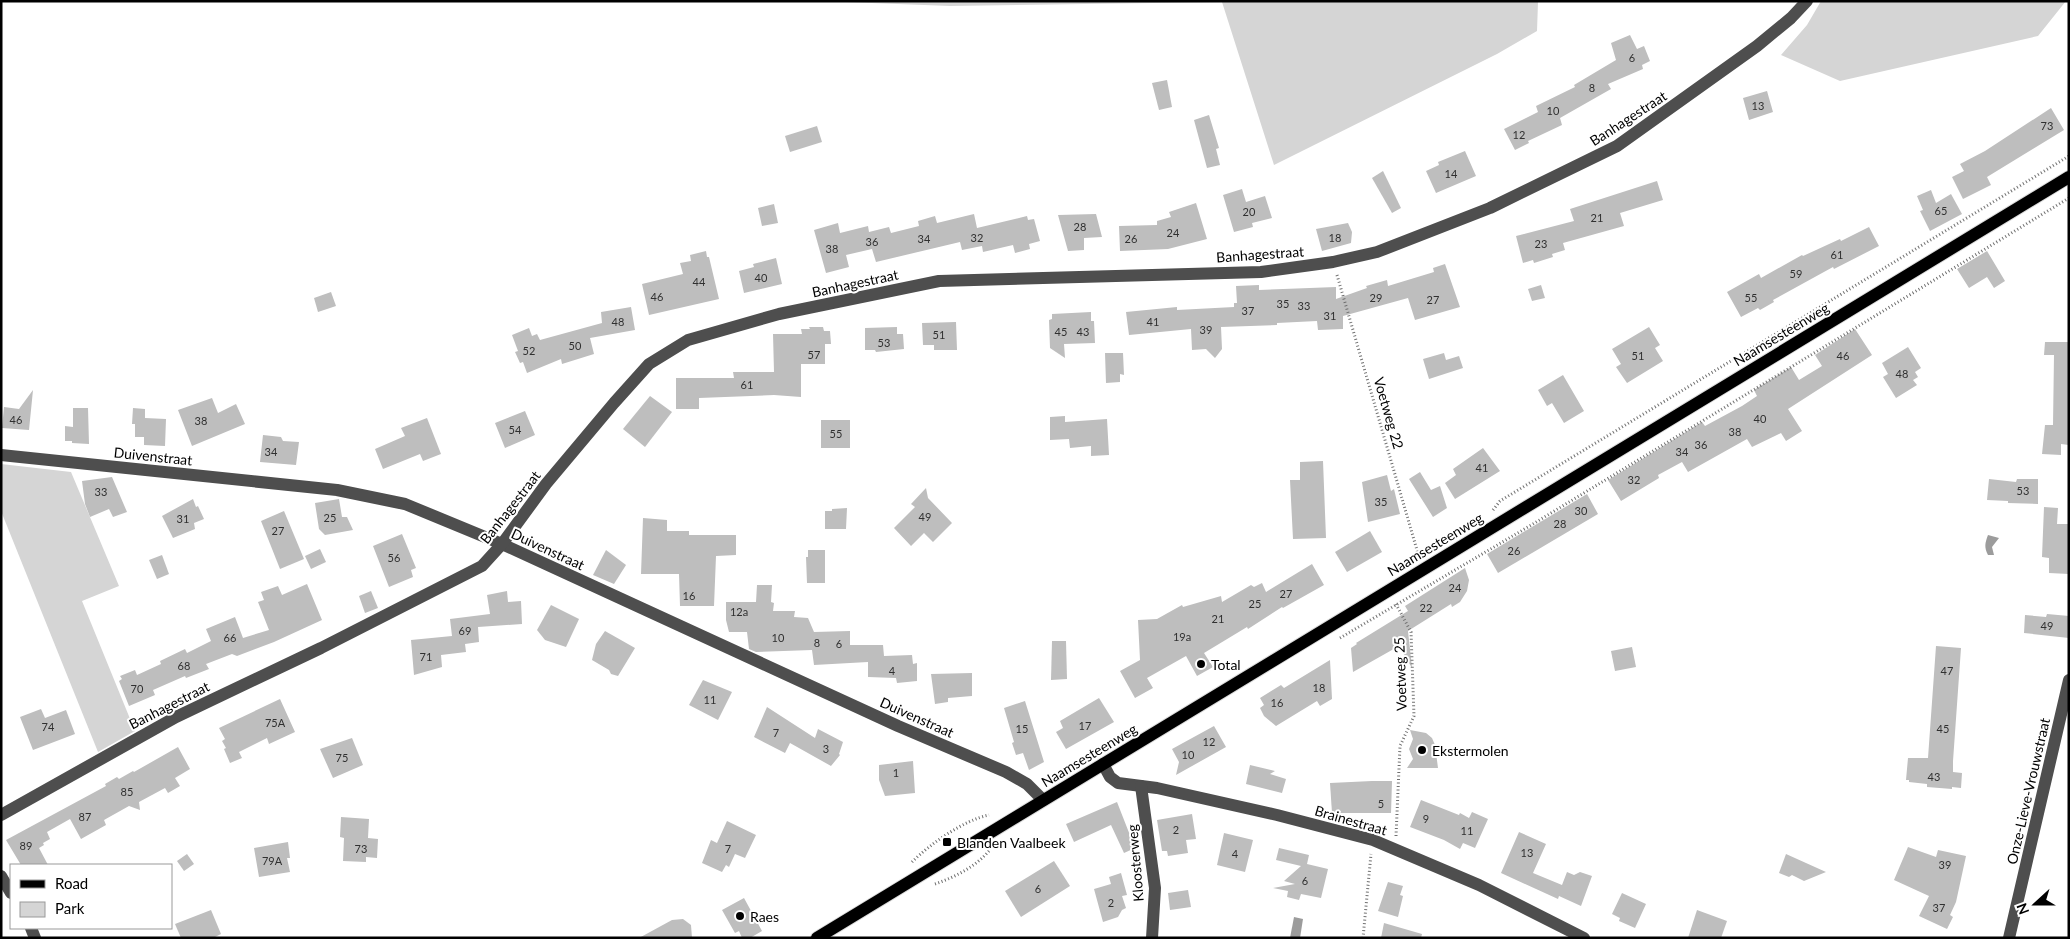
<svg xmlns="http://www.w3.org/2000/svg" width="2070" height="939" font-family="Lato,sans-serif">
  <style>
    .green { fill: #d5d5d5 }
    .water { fill: #9c9c9c }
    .building { fill: #bebebe }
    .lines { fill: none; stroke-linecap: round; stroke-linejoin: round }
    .major-casing { stroke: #dbdbdb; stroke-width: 14 }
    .path { stroke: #707070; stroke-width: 3; stroke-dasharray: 1 2.5; stroke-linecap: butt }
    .minor { stroke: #4e4e4e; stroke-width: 12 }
    .major { stroke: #000; stroke-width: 12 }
    .poi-dot { fill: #000; stroke: #fff; stroke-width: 2 }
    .labels { text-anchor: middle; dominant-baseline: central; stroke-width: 4; stroke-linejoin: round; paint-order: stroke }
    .number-label { font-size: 11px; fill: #303030 }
    .street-label { font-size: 14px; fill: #000; stroke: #fff }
    .poi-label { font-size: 14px; fill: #000; stroke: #fff; text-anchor: start }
  </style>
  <rect width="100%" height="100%" fill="#fff"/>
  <!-- green -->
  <g class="green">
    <polygon points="819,1 1545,1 1538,2 1537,31 1497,54 1274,165 1222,2 950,6"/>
    <polygon points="1821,1 2066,1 2038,36 1840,81 1781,55 1807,25"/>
    <polygon points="1,464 71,472 119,586 82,601 135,731 98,752 1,511"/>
  </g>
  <!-- water -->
  <g class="water">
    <path d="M1988,535L1999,538L1992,547L1994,555H1988C1984,547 1985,543 1988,535Z"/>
    <polygon points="1294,917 1303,919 1300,938 1290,938"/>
  </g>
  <!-- building -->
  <g class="building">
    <polygon points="1630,35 1637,49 1644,46 1650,61 1642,65 1643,69 1608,84 1611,89 1560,118 1562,125 1528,141 1529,143 1515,150 1504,129 1538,112 1536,106 1575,87 1574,85 1616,60 1611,43"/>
    <polygon points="1167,80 1172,107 1159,110 1152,83"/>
    <polygon points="1767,91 1773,112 1749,120 1743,98"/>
    <polygon points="2051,108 2064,130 1987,177 1991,185 1963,199 1952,177 1964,171 1960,164 1985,151"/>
    <polygon points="1209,115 1219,148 1216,149 1220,165 1207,168 1194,120"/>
    <polygon points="817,126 822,142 790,152 785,136"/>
    <polygon points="1465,151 1476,176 1436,193 1426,171 1439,165 1438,162"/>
    <polygon points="1383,171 1401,208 1392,213 1372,178"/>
    <polygon points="1657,181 1663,200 1620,213 1624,226 1563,243 1565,250 1552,254 1553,257 1534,263 1533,260 1523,263 1516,236 1574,221 1570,209"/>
    <polygon points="1242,189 1246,202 1265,196 1272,218 1252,223 1253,227 1234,232 1223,195"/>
    <polygon points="1931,190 1936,203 1951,194 1962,214 1930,231 1920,211 1923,210 1917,196"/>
    <polygon points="1196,203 1207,239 1168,249 1120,251 1119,226 1157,225 1157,221 1171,217 1169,212"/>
    <polygon points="774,204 778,223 762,226 758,208"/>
    <polygon points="974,214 977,228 1027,216 1028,220 1034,219 1040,241 1029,244 1030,249 1015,253 1013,245 983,252 982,246 962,250 960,242 876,262 872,249 846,255 849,267 826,273 814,230 838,223 840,233 868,226 869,232 889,227 891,233 919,226 918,221 935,216 937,223"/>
    <polygon points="1096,214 1102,237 1084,238 1084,250 1068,251 1058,215"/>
    <polygon points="1348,223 1352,232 1351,243 1322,251 1316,229"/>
    <polygon points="1869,227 1879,246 1834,269 1833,267 1773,300 1774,302 1760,310 1758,308 1741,317 1727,292 1759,274 1761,278 1802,255 1803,256 1840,239 1841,241"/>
    <polygon points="706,251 707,257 709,257 719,299 649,315 642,284 683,274 680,263 691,261 690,255"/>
    <polygon points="1987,251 2005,281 1994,288 1987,277 1969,288 1957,269"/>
    <polygon points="776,258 782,284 744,293 739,271 754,267 753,264"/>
    <polygon points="1445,264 1460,307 1415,320 1408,298 1343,316 1343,329 1318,330 1317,321 1277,323 1277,325 1221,327 1222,349 1215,358 1206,349 1192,350 1191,329 1129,335 1126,312 1177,307 1177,310 1234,307 1234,303 1237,303 1236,286 1259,285 1259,290 1336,287 1336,299 1367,288 1366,286 1387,280 1388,286 1434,272 1433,268"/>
    <polygon points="1541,285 1545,298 1532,301 1528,289"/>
    <polygon points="331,292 336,306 318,312 314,298"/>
    <polygon points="631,307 635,330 590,338 594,354 562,364 561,359 527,373 523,362 520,363 515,352 518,351 512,335 529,328 532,336 537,334 540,340 602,323 601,312"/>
    <polygon points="1091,312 1091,321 1094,321 1095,343 1064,344 1065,358 1050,348 1049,320 1052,319 1052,314"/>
    <polygon points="956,322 957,350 934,350 934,345 923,345 922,323"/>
    <polygon points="809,327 823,327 824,331 830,331 831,344 825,344 825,364 801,364 801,397 774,395 699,398 699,409 676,409 676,378 734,378 733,372 774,372 773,334 802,334 801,329 810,329"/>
    <polygon points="897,327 897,334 903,334 904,349 876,352 875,350 865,350 865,328"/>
    <polygon points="1649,327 1660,345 1655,348 1663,361 1627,383 1616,367 1621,364 1612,349"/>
    <polygon points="1855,329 1872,355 1788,409 1802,431 1786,441 1781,433 1752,447 1747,439 1688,472 1682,462 1658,475 1659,478 1621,501 1608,480 1702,422 1705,426 1742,406 1757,396 1754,390 1791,367 1799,380 1822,366 1815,355"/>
    <polygon points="2045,342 2069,342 2069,445 2061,444 2061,455 2042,454 2045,425 2053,425 2054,355 2044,355"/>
    <polygon points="1908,347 1921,368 1915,372 1918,377 1913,380 1917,385 1896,398 1883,377 1888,374 1882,363"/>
    <polygon points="1105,353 1123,353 1124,375 1120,374 1120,382 1106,383"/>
    <polygon points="1444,353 1446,360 1459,356 1463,368 1429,379 1423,359"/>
    <polygon points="1563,375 1584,411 1564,423 1552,403 1547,406 1538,390"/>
    <polygon points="33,390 29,430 2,428 4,407 19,409"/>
    <polygon points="650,396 672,412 645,447 623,429"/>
    <polygon points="212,398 218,413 236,404 245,424 192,446 178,410"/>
    <polygon points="73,408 88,408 89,444 72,443 72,441 65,441 65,426 73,427"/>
    <polygon points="133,408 145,409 145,418 166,419 165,446 144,445 144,437 135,437 135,424 132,424"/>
    <polygon points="525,411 535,435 505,448 495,423"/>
    <polygon points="1065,416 1065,422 1107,419 1109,455 1091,456 1091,446 1070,448 1069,439 1050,440 1050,417"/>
    <polygon points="427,418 441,454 423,461 420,454 383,469 375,449 405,436 401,428"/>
    <rect x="821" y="420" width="29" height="28"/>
    <polygon points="263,435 281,437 283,441 299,442 296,465 260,462"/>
    <polygon points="1483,448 1500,471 1455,499 1445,483 1456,475 1453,469"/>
    <polygon points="1323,461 1326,538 1293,539 1290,480 1300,480 1300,462"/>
    <polygon points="1420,472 1431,490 1440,486 1447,508 1433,517 1409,479"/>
    <polygon points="1387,475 1391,491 1394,489 1400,514 1368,522 1362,482"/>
    <polygon points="112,477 127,512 113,517 109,509 90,517 85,504 82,481"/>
    <polygon points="1989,479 2016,482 2017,479 2038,479 2038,504 2008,503 2008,501 1987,500"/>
    <polygon points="926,488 928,498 952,523 933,542 924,533 911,546 894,528 915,507 911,504"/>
    <polygon points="1587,494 1598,514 1498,573 1487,554"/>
    <polygon points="193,499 196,507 198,506 204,519 194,523 195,529 173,538 162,516"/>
    <polygon points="339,499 342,517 347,517 353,530 325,535 319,529 315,503"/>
    <polygon points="2044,507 2058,508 2057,524 2069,524 2069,574 2049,573 2049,558 2042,557"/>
    <polygon points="847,508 846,529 825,529 825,511 832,511 832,509"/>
    <polygon points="284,511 304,559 280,569 261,521"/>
    <polygon points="643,518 667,520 667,531 689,531 689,535 736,535 736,555 716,556 714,606 680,606 679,574 641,574"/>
    <polygon points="1370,531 1382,552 1347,572 1335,552"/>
    <polygon points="402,534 416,568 411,570 413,577 389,587 373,546"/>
    <polygon points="320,549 326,562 311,569 305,556"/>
    <polygon points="606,550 626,565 614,584 593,575"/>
    <polygon points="808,550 825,550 825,583 807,583 806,557 808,557"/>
    <polygon points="162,555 169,574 157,579 149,560"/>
    <polygon points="1312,564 1324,585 1283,608 1282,607 1248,629 1247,627 1204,653 1213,667 1197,676 1186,656 1147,678 1153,688 1135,698 1120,671 1140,660 1138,620 1157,619 1182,605 1183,607 1221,596 1222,602 1251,585 1254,587 1262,583 1266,592"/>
    <polygon points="1465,568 1469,580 1467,591 1460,602 1452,607 1451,604 1408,631 1412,668 1399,646 1353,672 1351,648 1357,644 1356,643 1408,611 1405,606"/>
    <polygon points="307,584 322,620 274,642 237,656 232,654 206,664 209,669 186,678 185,676 153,690 155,695 129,706 119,681 122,679 120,676 135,670 137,675 161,664 160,661 185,649 187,653 211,641 206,629 235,617 243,638 269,630 258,602 264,600 261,592 278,586 282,595"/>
    <polygon points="757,585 772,585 771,602 774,603 773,611 795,611 794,617 808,618 814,632 850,631 850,645 883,645 884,656 912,655 913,664 917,663 917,681 897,683 896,678 868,677 868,662 814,665 812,650 756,652 749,649 747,632 729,632 726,620 726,602 756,602"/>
    <polygon points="371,591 378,608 365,613 359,596"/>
    <polygon points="507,591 508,602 521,601 522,624 478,627 479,642 465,644 466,652 441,655 442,667 414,675 411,640 452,636 450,619 490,614 487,595"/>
    <polygon points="551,605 579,619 566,647 545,640 537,630"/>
    <polygon points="2047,614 2069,616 2069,638 2024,633 2025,615 2046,617"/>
    <polygon points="605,631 635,648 618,676 611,674 609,670 592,660 596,644"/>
    <polygon points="1052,641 1066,641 1067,679 1051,680"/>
    <polygon points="1936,646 1961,648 1953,761 1953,772 1962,773 1961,788 1952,787 1952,789 1927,787 1927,784 1909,782 1909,780 1906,780 1908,758 1928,758"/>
    <polygon points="1632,647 1636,667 1615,671 1611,651"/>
    <polygon points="1330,660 1332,699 1320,706 1317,701 1276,726 1264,716 1260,708 1264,705 1260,698 1281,685 1284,688"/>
    <polygon points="972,673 972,696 948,698 948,702 935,704 931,674"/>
    <polygon points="703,680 732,692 718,720 689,705"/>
    <polygon points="1099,698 1114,722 1066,749 1056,732 1063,728 1060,721"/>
    <polygon points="280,699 295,732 269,744 267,738 239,752 242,758 230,763 224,749 226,748 222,741 225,739 219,728"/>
    <polygon points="1025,701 1044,762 1029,770 1023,753 1016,755 1012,743 1014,742 1004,708"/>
    <polygon points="767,707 815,738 818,729 843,742 839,754 840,755 831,766 790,743 785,753 754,737"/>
    <polygon points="41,709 45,718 66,710 75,734 33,750 20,717"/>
    <polygon points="1214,726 1226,747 1176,775 1179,762 1172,749"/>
    <polygon points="1410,730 1426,733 1432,738 1435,745 1438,768 1407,768 1413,759 1409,749 1413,739"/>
    <polygon points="352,738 363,765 333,778 320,749"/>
    <polygon points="178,747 190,769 175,778 180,786 168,793 165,788 139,802 140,810 129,806 104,820 106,825 81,839 70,819 47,832 50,839 43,843 44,845 39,848 48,865 21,865 6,840 106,786 105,784 117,777 119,779 133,771 134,772"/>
    <polygon points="913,761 915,793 885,796 879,780 879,765"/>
    <polygon points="1250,765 1275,771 1270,774 1286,779 1282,793 1246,784"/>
    <polygon points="1372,781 1392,781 1391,813 1332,813 1330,783"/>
    <polygon points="1421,800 1459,815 1460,813 1469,818 1472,812 1488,819 1475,848 1463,843 1460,849 1444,840 1410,827"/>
    <polygon points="1117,802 1135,848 1124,853 1111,825 1074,842 1066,824"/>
    <polygon points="1192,814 1196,839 1186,840 1188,853 1168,856 1167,851 1162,851 1157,820"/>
    <polygon points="341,817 369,819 368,838 378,839 377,858 366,857 366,862 343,861 344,838 340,837"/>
    <polygon points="727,821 756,835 745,858 735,854 729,867 726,865 722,872 702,863 711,840 717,843"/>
    <polygon points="1519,832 1546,844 1533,873 1562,885 1567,872 1574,875 1580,872 1592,876 1581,906 1559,896 1558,899 1501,873"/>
    <polygon points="1224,833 1253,840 1245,872 1217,865"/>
    <polygon points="288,842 290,858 287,858 290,872 259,877 254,848"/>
    <polygon points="1908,847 1936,857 1938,850 1966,856 1956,902 1950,915 1953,917 1947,929 1919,916 1929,896 1894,880"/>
    <polygon points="1279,848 1309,855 1307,864 1328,869 1321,898 1301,894 1299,900 1287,897 1288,891 1273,888 1295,884 1284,881 1301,866 1276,860"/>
    <polygon points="187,854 194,864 184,871 177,861"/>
    <polygon points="1786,854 1826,872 1804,881 1792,875 1789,877 1779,873"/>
    <polygon points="1054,861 1070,886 1021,917 1005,891"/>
    <polygon points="1121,873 1127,895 1122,896 1126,908 1122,910 1118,917 1103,922 1094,889 1111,884 1109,877"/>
    <polygon points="1388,882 1403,886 1400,895 1403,896 1398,917 1378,911"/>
    <polygon points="1188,890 1191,907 1170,910 1168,893"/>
    <polygon points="1622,893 1646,904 1635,928 1619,921 1620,918 1612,914"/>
    <polygon points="744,898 762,931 750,938 742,938 739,931 735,933 722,910"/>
    <polygon points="211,910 221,934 213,938 181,938 175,924"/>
    <polygon points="1697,910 1727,921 1721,938 1688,938"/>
    <polygon points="683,919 691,925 692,938 639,938 672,920"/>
    <polygon points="1384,923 1422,934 1421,938 1381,938"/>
  </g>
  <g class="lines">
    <!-- major casing -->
    <g class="major-casing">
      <polyline id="major" points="817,938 2069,177"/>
    </g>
    <!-- path -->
    <g class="path">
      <polyline points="1337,275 1419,557"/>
      <polyline points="1493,510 1500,501 2069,156"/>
      <polyline points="1396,604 1411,632 1414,716 1400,746 1396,836"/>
      <polyline points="1340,638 1533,524 2069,198"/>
      <path d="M912,862C930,844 964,820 989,815"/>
      <path d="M935,884C955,877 975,867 989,851"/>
      <polyline points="1363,938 1371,854"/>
    </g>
    <!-- minor -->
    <g class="minor">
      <polyline points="1,455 337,490 405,504 502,544 898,726 1006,772 1027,784 1043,800"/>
      <polyline points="1103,764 1110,777 1118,783 1157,788 1277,815 1373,840 1479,885 1584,938"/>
      <polyline points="1141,786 1155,888 1152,938"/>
      <polyline points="1,815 176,717 321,648 482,566 502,544 546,484 614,403 649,364 688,340 779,314 939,281 1261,272 1333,262 1377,252 1490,208 1617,146 1757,46 1791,18 1807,1"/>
      <polyline points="1,876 11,893"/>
      <polyline points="31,928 35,938"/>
      <polyline points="2009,938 2069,680"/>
    </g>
    <!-- major -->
    <use href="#major" class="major"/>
  </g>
  <!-- markers -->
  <g class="poi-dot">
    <circle cx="1201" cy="664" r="5"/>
    <circle cx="1422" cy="750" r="5"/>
    <rect x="942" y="837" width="10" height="10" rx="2.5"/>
    <circle cx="740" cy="916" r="5"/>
  </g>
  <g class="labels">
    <!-- number labels -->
    <g class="number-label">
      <text x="1632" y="57">6</text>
      <text x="1592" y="87">8</text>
      <text x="1758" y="105">13</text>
      <text x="1553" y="110">10</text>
      <text x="2047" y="125">73</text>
      <text x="1519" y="134">12</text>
      <text x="1451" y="173">14</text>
      <text x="1941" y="210">65</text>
      <text x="1249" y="211">20</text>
      <text x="1597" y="217">21</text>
      <text x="1080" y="226">28</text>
      <text x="1173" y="232">24</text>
      <text x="977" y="237">32</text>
      <text x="1335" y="237">18</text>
      <text x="924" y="238">34</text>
      <text x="1131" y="238">26</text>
      <text x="872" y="241">36</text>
      <text x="1541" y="243">23</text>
      <text x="832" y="248">38</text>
      <text x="1837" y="254">61</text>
      <text x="1796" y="273">59</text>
      <text x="761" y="277">40</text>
      <text x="699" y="281">44</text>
      <text x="657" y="296">46</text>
      <text x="1376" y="297">29</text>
      <text x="1751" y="297">55</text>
      <text x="1433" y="299">27</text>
      <text x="1283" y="303">35</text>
      <text x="1304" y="305">33</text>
      <text x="1248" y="310">37</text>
      <text x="1330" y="315">31</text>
      <text x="618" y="321">48</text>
      <text x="1153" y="321">41</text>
      <text x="1206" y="329">39</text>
      <text x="1061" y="331">45</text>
      <text x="1083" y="331">43</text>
      <text x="939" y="334">51</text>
      <text x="884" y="342">53</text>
      <text x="575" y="345">50</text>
      <text x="529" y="350">52</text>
      <text x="814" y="354">57</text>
      <text x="1638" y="355">51</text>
      <text x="1843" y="355">46</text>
      <text x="1902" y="373">48</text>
      <text x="747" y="384">61</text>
      <text x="1760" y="418">40</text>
      <text x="16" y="419">46</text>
      <text x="201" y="420">38</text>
      <text x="515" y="429">54</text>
      <text x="1735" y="431">38</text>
      <text x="836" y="433">55</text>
      <text x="1701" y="444">36</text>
      <text x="271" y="451">34</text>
      <text x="1682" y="451">34</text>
      <text x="1482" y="467">41</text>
      <text x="1634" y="479">32</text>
      <text x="2023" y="490">53</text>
      <text x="101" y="491">33</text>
      <text x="1381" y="501">35</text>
      <text x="1581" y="510">30</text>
      <text x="925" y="516">49</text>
      <text x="330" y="517">25</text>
      <text x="183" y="518">31</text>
      <text x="1560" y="523">28</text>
      <text x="278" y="530">27</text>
      <text x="1514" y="550">26</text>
      <text x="394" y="557">56</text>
      <text x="1455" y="587">24</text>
      <text x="1286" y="593">27</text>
      <text x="689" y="595">16</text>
      <text x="1255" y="603">25</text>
      <text x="1426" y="607">22</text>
      <text x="739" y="611">12a</text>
      <text x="1218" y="618">21</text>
      <text x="2047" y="625">49</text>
      <text x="465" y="630">69</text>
      <text x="1182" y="636">19a</text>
      <text x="230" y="637">66</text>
      <text x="778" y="637">10</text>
      <text x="817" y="642">8</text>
      <text x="839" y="643">6</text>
      <text x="426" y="656">71</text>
      <text x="184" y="665">68</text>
      <text x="892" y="670">4</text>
      <text x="1947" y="670">47</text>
      <text x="1319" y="687">18</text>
      <text x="137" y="688">70</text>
      <text x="710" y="699">11</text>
      <text x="1277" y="702">16</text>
      <text x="275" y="722">75A</text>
      <text x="1085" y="725">17</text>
      <text x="48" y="726">74</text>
      <text x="1022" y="728">15</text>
      <text x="1943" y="728">45</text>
      <text x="776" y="732">7</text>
      <text x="1209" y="741">12</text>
      <text x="826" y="748">3</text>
      <text x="1188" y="754">10</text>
      <text x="342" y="757">75</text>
      <text x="896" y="772">1</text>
      <text x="1934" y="776">43</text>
      <text x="127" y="791">85</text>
      <text x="1381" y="803">5</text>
      <text x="85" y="816">87</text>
      <text x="1426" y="818">9</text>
      <text x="1176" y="829">2</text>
      <text x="1467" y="830">11</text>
      <text x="26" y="845">89</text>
      <text x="361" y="848">73</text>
      <text x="728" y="848">7</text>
      <text x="1527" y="852">13</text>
      <text x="1235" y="853">4</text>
      <text x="272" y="860">79A</text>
      <text x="1945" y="864">39</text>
      <text x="1305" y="880">6</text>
      <text x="1038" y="888">6</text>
      <text x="1111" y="902">2</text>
      <text x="1939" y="907">37</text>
    </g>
    <!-- street labels -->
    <g class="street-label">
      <text transform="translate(1628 118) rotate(-33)">Banhagestraat</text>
      <text transform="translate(1260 254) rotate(-4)">Banhagestraat</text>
      <text transform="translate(855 283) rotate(-12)">Banhagestraat</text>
      <text transform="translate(1781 334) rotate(-31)">Naamsesteenweg</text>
      <text transform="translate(1389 413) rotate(74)">Voetweg 22</text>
      <text transform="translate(153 456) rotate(6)">Duivenstraat</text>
      <text transform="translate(510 507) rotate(-52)">Banhagestraat</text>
      <text transform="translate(1435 544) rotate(-31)">Naamsesteenweg</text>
      <text transform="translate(548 549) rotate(25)">Duivenstraat</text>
      <text transform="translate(1400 674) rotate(-92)">Voetweg 25</text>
      <text transform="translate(169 705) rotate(-27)">Banhagestraat</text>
      <text transform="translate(917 717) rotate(24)">Duivenstraat</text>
      <text transform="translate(1089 755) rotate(-31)">Naamsesteenweg</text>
      <text transform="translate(2028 791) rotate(-77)">Onze-Lieve-Vrouwstraat</text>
      <text transform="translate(1351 820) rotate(16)">Brainestraat</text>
      <text transform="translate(1135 863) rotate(-95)">Kloosterweg</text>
    </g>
    <!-- poi labels -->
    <g class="poi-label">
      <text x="1211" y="664">Total</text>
      <text x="1432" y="750">Ekstermolen</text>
      <text x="957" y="842">Blanden Vaalbeek</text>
      <text x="750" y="916">Raes</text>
    </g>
  </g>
  <!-- border -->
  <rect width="2070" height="939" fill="none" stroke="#000000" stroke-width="5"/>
  <!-- legend -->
  <rect x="10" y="864" width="162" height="65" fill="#ffffff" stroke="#999999"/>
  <rect x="20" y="880" width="25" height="8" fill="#000000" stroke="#999999"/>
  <text x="55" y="889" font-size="15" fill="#000000">Road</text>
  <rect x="20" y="902" width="25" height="15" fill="#d5d5d5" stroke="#999999"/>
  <text x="55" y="914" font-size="15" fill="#000000">Park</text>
  <!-- north arrow -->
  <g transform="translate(2035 904) rotate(249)" stroke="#ffffff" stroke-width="4" paint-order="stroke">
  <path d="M0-4L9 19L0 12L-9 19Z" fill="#000000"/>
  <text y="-8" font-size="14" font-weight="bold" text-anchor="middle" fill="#000000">N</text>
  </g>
</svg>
